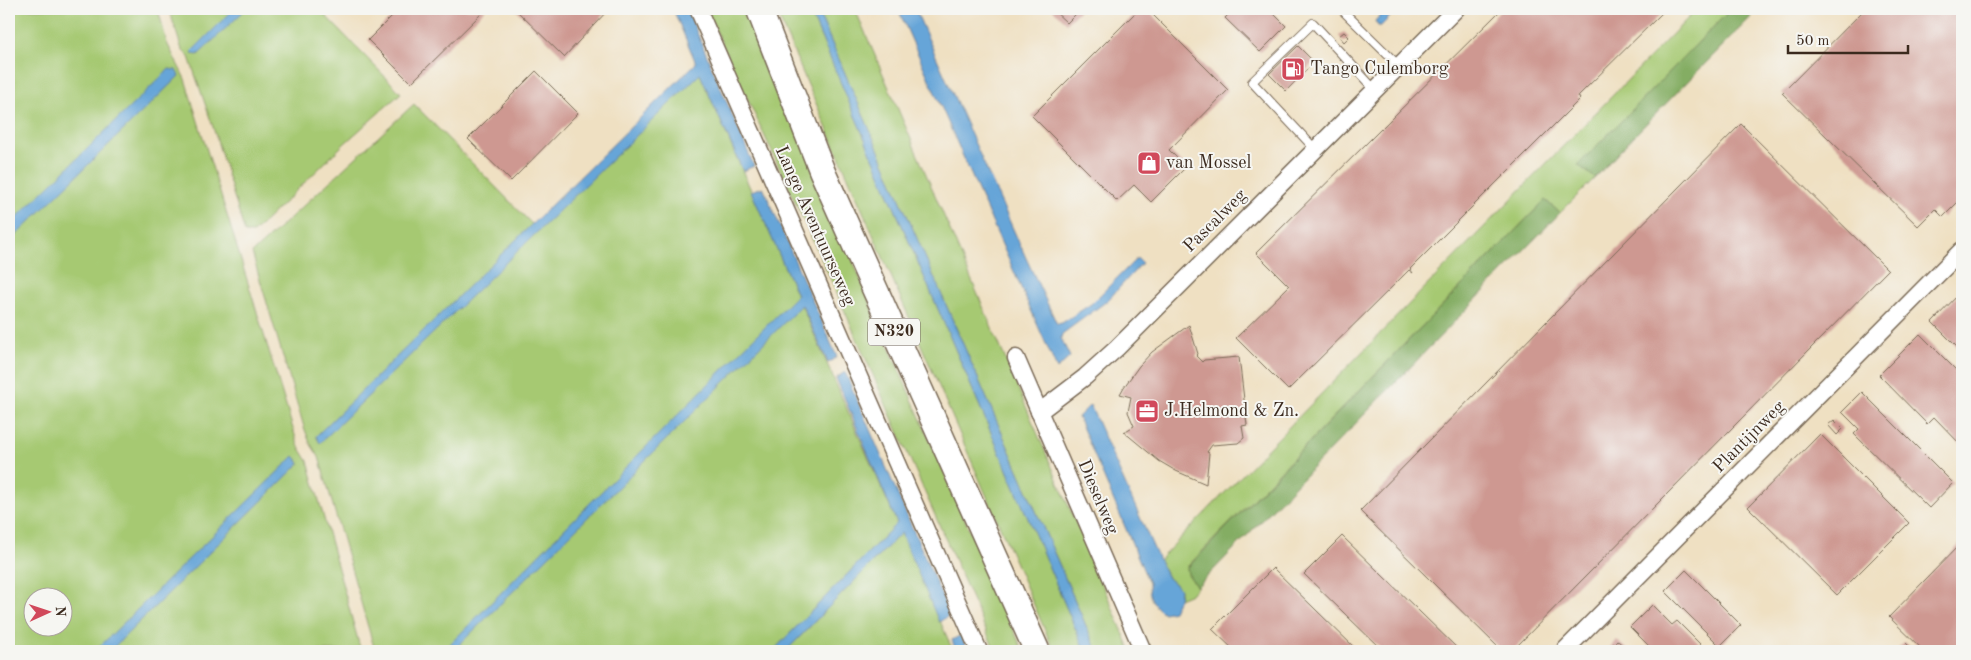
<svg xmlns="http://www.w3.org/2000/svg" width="1971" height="660" font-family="'Old Standard TT',serif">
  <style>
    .green { fill: #a6c972; stroke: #707a48; fill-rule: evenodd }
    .forest { fill: #84ad64; stroke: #606c41 }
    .water { fill: #66a5d8; stroke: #50687b }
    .building { fill: #ce9891 }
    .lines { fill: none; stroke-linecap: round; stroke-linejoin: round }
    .lane-casing { stroke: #7a6a57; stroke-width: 10 }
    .street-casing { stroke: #7a6a57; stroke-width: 19 }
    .primary-casing { stroke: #7a6a57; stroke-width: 28 }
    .lane { stroke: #fff; stroke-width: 8 }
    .street { stroke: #fff; stroke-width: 16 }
    .primary { stroke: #fff; stroke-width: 25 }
    .labels { text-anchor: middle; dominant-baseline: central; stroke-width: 4; stroke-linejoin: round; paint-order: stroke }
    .shield { fill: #f6f6f2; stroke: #73675e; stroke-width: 1 }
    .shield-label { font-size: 16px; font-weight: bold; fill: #3b2a1e }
    .poi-label { font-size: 18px; fill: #3b2a1e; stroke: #f6f6f2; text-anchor: start }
    .street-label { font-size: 18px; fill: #3b2a1e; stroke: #f6f6f2 }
  </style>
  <rect width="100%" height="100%" fill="#f6f6f2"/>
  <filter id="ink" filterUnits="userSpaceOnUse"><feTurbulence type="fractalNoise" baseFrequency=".02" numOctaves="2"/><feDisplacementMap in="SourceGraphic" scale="10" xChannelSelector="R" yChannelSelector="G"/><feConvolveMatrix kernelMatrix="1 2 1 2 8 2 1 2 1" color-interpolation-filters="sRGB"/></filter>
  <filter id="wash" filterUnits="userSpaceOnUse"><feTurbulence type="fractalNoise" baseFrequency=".0096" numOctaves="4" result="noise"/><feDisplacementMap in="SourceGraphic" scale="20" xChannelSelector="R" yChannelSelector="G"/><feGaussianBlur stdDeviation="1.12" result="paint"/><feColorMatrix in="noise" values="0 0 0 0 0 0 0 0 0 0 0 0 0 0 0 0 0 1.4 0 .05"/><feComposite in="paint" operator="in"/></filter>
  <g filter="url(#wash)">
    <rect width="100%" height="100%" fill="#efe0c2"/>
    <!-- green -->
    <g class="green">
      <path d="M9,9H158L167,43L185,79L298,445L308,461L361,651H9ZM32,598H62V628H32Z"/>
      <polygon points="169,9 319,9 401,93 345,143 253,233 245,233 213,127 189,57 182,50"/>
      <polygon points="706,9 750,9 877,320 1023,651 995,651 827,271"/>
      <polygon points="775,9 809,9 1085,651 1054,651"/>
      <polygon points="817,9 855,9 1131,651 1097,651"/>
      <polygon points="1697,9 1731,9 1579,165 1595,178 1560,213 1545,200 1187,567 1188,574 1197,587 1191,594 1179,599 1180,589 1168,578 1159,560"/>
      <polygon points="696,65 897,523 773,651 375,651 319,457 310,443 304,427 252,253 414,104 532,224 408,348"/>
      <polygon points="902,532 953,651 786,651"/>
    </g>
    <!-- forest -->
    <g class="forest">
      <polygon points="1731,9 1759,9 1633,137 1595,178 1578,165"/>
      <polygon points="1545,200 1560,213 1197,587 1188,574 1187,568"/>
    </g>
    <!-- water -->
    <g class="water">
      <polygon points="234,9 246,9 198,55 193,54 192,51"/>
      <polygon points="673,9 687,9 754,166 743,171 700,74 320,443 316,436 696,63"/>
      <polygon points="809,9 817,9 1097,651 1085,651"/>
      <polygon points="898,9 915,9 1026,258 1057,324 1062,323 1091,304 1137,258 1142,263 1107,301 1062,334 1061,338 1070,357 1057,369"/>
      <polygon points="1386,9 1398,9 1381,26 1378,26 1375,21"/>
      <polygon points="169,69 176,70 179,76 9,242 9,225"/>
      <polygon points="763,187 837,357 828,363 802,305 453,651 443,651 797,295 751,191"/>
      <polygon points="845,372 950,615 939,622 901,533 786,651 773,651 897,523 836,378"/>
      <path d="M1090,405L1159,560L1168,578L1180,589L1179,599L1173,611L1164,613C1152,605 1149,597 1149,583L1078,417Z"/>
      <polygon points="294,456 300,463 110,651 95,651"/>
      <polygon points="961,635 968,651 956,651 952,640"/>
    </g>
    <g id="blocks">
      <!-- building -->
      <g class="building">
        <polygon points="399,9 486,9 411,83 368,40"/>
        <polygon points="515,9 609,9 564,57"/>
        <polygon points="1052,9 1081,9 1067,23"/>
        <polygon points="1139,9 1147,9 1228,90 1169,150 1186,167 1151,202 1134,185 1117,201 1032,116"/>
        <polygon points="1234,9 1269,9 1286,26 1260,52 1225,18"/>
        <polygon points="1502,9 1666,9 1578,96 1580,99 1410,269 1413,273 1409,270 1288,390 1236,338 1289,286 1256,253"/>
        <polygon points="1865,9 1962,9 1962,198 1943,217 1935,209 1918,226 1782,93"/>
        <polygon points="1344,32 1349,37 1344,42 1339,36"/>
        <polygon points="1298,46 1314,62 1286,91 1269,74"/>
        <polygon points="536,71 578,113 511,181 468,139"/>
        <polygon points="1741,124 1888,270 1512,651 1502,651 1360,511"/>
        <polygon points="1962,291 1962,352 1932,322"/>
        <polygon points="1189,325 1198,354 1196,356 1202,362 1204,360 1239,357 1247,425 1242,426 1244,438 1238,443 1212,445 1207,452 1209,453 1206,484 1176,471 1159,461 1124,432 1134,426 1128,412 1131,397 1120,394 1124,387 1139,366 1152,352"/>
        <polygon points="1920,334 1962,376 1962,446 1934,417 1927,424 1879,375"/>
        <polygon points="1862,392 1953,483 1929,508 1854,434 1859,429 1842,412"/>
        <polygon points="1834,420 1843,429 1837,435 1828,425"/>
        <polygon points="1820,434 1909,523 1837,595 1748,507"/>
        <polygon points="1342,536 1460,651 1383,651 1304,574"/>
        <polygon points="1962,542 1962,651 1924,651 1889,617"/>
        <polygon points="1273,568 1358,651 1235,651 1212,629"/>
        <polygon points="1686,570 1741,625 1720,646 1665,591"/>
        <polygon points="1652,605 1672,625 1677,621 1707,651 1654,651 1630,627"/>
        <polygon points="1617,640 1629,651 1606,651"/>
        <polygon points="1905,642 1914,651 1896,651"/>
      </g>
    </g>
  </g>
  <g filter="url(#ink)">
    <use href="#blocks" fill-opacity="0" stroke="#7a6a57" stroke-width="1"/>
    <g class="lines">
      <!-- lane casing -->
      <g class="lane-casing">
        <g id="lane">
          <polyline points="1341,9 1399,66"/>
          <polyline points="1315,149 1252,82 1313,23 1375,90"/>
        </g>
      </g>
      <!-- street casing -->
      <g class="street-casing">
        <g id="street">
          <polyline points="698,9 979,651"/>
          <polyline points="1016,358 1143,651"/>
          <polyline points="1039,412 1085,377 1117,348 1456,9"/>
          <polyline points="1564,651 1962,250"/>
        </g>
      </g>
      <!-- primary casing -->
      <g class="primary-casing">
        <polyline id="primary" points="759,9 822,171 1037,651"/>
      </g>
      <!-- lane -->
      <use href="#lane" class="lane"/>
      <!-- street -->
      <use href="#street" class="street"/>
      <!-- primary -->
      <use href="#primary" class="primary"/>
    </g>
  </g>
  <!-- icons -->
  <defs>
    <g id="fuel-square" transform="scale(1.25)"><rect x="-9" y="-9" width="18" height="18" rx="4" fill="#d1495b" stroke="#f6f6f2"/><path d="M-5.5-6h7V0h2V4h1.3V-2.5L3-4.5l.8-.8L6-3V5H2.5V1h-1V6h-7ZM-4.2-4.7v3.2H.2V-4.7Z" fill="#fff"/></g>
    <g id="shop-square" transform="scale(1.25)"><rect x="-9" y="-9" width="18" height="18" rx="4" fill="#d1495b" stroke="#f6f6f2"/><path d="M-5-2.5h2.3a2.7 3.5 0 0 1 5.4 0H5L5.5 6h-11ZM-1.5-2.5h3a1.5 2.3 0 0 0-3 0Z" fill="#fff"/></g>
    <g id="office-square" transform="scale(1.25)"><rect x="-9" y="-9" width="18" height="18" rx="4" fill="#d1495b" stroke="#f6f6f2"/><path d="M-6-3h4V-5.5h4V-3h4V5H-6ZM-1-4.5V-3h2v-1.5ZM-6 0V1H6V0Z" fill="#fff"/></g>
  </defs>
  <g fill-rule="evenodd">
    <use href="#fuel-square" x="1293" y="69"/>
    <use href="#shop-square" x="1149" y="163"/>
    <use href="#office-square" x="1147" y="411"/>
  </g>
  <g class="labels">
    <!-- shield labels -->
    <rect class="shield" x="868" y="318.5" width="52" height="27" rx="4"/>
    <g class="shield-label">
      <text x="894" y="332">N320</text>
    </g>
    <!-- poi labels -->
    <g class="poi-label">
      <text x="1310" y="69">Tango Culemborg</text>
      <text x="1166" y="163">van Mossel</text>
      <text x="1164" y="411">J.Helmond &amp; Zn.</text>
    </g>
    <!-- street labels -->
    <g class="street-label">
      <text transform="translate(1215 221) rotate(-45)">Pascalweg</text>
      <text transform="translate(815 226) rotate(66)">Lange Aventuurseweg</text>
      <text transform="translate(1749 437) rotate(-45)">Plantijnweg</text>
      <text transform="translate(1098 497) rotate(67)">Dieselweg</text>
    </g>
  </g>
  <!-- margin -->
  <rect width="1971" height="660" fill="none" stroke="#f6f6f2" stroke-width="30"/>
  <!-- north arrow -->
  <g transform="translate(48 612) rotate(87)"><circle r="24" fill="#f6f6f2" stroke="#aba49d"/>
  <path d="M0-4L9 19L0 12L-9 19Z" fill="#d1495b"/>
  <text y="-8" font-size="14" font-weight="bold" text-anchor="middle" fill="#3b2a1e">N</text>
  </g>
  <!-- scale -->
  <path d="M1788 45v8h120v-8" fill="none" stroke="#3b2a1e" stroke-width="2.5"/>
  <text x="1796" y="45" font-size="15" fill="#3b2a1e" stroke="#f6f6f2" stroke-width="4" paint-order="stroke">50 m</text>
</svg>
